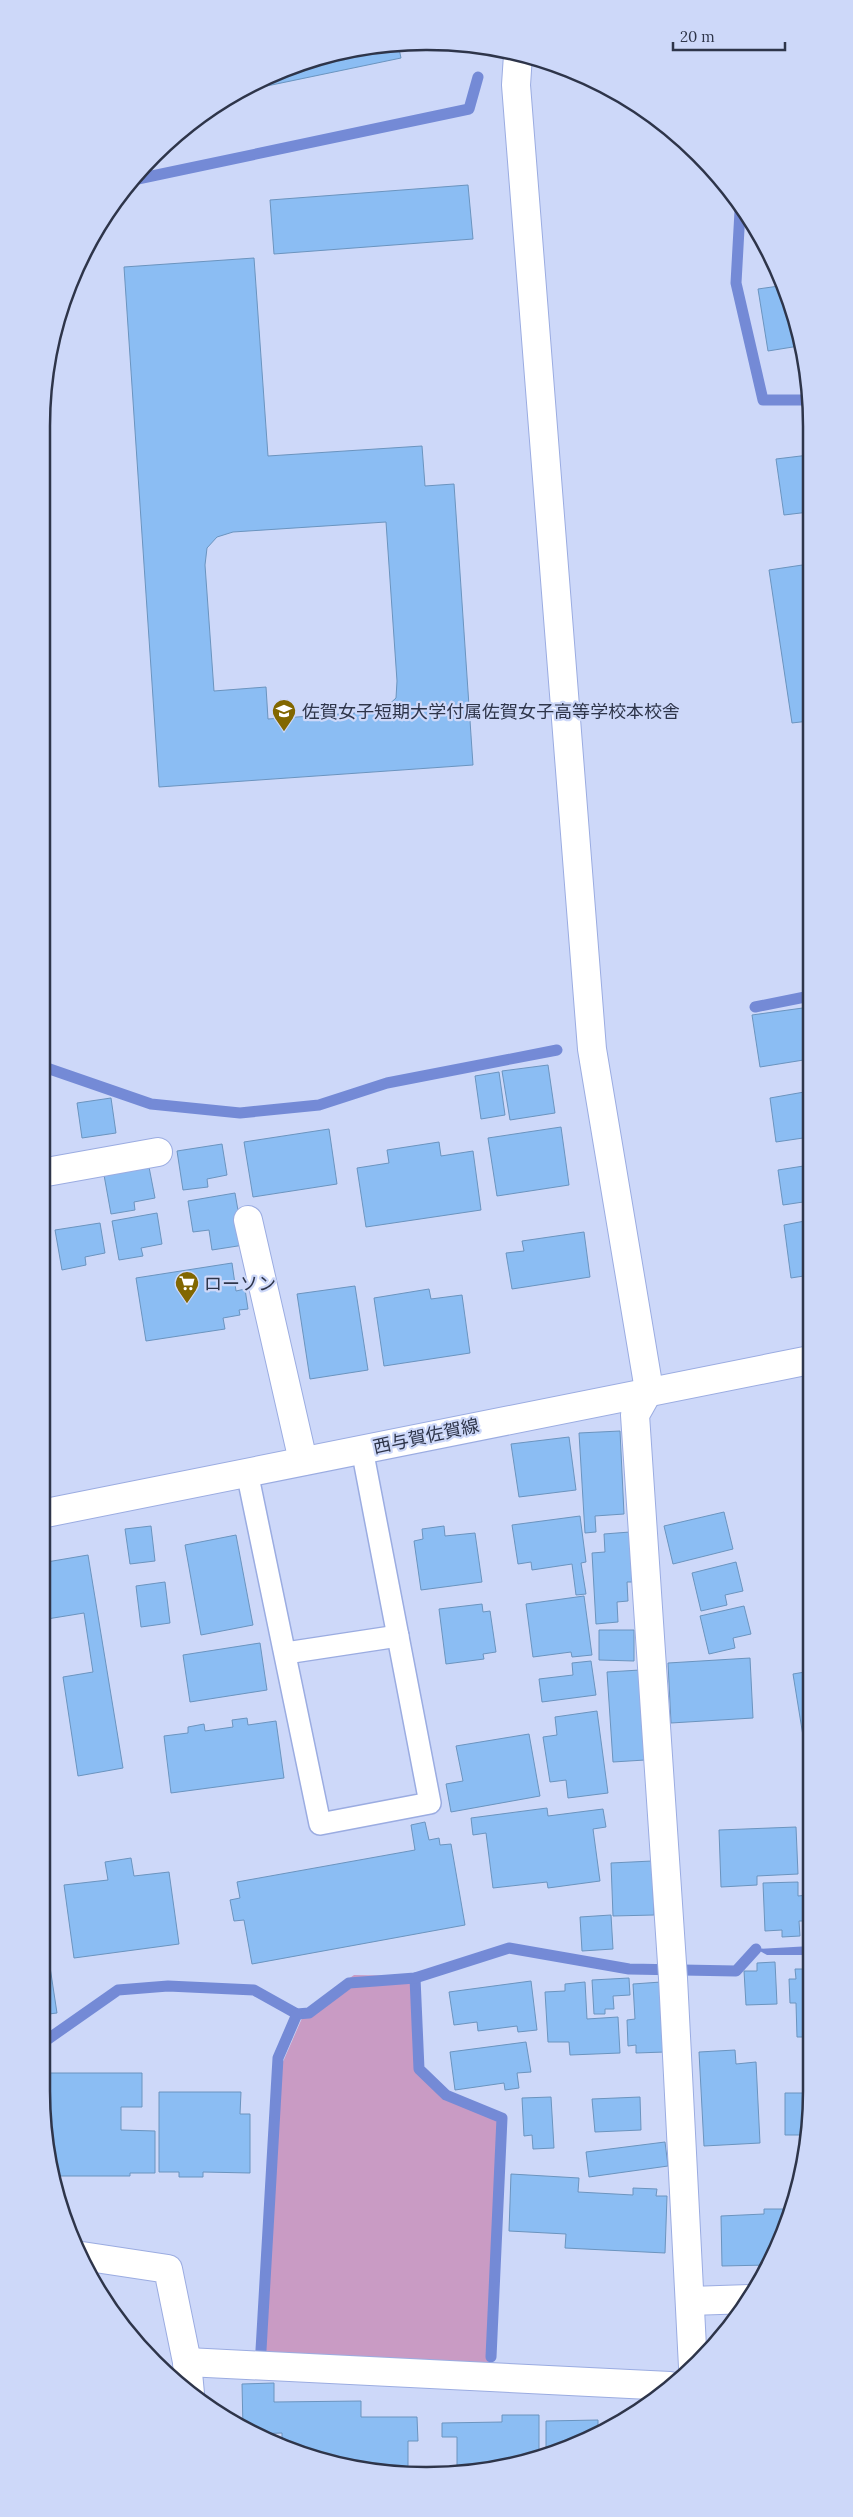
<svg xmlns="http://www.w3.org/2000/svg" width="853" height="2517" font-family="Lora,'Noto Sans JP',serif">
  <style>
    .green { fill: #c99bc4 }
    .water { fill: #748ad6 }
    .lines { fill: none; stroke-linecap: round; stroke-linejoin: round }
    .stream { stroke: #748ad6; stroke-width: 11 }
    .building { fill: #8bbdf3; stroke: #6b94bf; fill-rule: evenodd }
    .service-casing { stroke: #9bace1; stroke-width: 24 }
    .minor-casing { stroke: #9bace1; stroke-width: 30 }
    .tertiary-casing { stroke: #9bace1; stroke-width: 30 }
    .primary-casing { stroke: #9bace1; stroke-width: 30 }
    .service { stroke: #fff; stroke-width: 21 }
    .minor { stroke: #fff; stroke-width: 28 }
    .tertiary { stroke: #fff; stroke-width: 28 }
    .primary { stroke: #fff; stroke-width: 28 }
    .labels { text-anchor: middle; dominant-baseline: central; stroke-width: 4.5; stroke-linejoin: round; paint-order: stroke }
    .poi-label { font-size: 18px; fill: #2e354a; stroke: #cdd8f9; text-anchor: start }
    .street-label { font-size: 18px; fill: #2e354a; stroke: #cdd8f9 }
    .rim { fill: none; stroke: #2e354a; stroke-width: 2.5 }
  </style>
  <rect width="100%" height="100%" fill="#cdd8f9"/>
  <!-- green -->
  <polygon class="green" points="354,1975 412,1976 417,2068 445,2096 500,2120 488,2365 264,2357 282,2064 306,2009"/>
  <!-- water -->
  <polygon class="water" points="811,1946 811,1955 767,1955 756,1949"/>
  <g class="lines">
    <!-- stream -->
    <g class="stream">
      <polyline points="133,180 469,109 478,77"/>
      <polyline points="740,211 736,283 763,400 808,400"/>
      <polyline points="755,1007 810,996"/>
      <polyline points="41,1066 151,1104 240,1113 319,1105 387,1083 557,1050"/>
      <polyline points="415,1978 419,2069 446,2095 502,2118 491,2357"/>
      <polyline points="41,2044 118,1990 168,1986 254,1990 297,2014 309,2013 349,1983 415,1978 509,1948 629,1969 736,1971 756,1949"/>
      <polyline points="261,2350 278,2058 297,2014"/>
    </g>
  </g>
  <!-- building -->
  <g class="building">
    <polygon points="398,44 401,58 238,92 279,70 352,49"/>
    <polygon points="468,185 473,239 274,254 270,200"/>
    <path d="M254,258L268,456L422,446L425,486L454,484L473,765L159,787L124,267ZM386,522L397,681L396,698L384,709L369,712L268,719L266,687L214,691L205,565L207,548L217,537L233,532Z"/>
    <polygon points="779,286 780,295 784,294 799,346 768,351 758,289"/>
    <polygon points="809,455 809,512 784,515 776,459"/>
    <polygon points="809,564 809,721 792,723 769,570"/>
    <polygon points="810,1007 810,1059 760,1067 752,1015"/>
    <polygon points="548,1065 555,1113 510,1120 502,1071"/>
    <polygon points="499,1072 505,1115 481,1119 475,1076"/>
    <polygon points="810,1091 810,1137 776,1142 770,1098"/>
    <polygon points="111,1098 116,1133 82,1138 77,1103"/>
    <polygon points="41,1100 48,1144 41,1145"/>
    <polygon points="561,1127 569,1185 497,1196 488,1138"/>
    <polygon points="329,1129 337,1184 253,1197 244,1142"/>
    <polygon points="439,1142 441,1156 473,1151 481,1210 366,1227 357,1168 389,1163 387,1150"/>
    <polygon points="222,1144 227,1175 207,1179 208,1187 183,1190 177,1151"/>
    <polygon points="810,1165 810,1201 783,1205 778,1170"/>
    <polygon points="149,1167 155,1198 134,1202 135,1210 111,1214 104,1175"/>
    <polygon points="235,1193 244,1245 212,1250 209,1230 193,1232 188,1201"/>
    <polygon points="157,1213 162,1244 141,1248 143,1256 119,1260 112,1221"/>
    <polygon points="810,1220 810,1275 791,1278 784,1225"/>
    <polygon points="100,1223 105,1253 85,1257 86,1265 62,1270 55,1230"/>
    <polygon points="584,1232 590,1277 512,1289 506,1253 524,1251 522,1241"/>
    <polygon points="232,1263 236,1291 245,1289 248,1309 239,1310 240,1315 223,1318 225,1329 146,1341 136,1278"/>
    <polygon points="355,1286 368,1370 310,1379 297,1294"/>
    <polygon points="429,1289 431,1299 462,1295 470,1353 384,1366 374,1298"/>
    <polygon points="620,1431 624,1514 595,1516 596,1532 585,1533 579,1433"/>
    <polygon points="569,1437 576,1490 519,1497 511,1444"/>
    <polygon points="724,1512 733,1549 673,1564 664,1526"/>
    <polygon points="580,1516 586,1562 581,1563 586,1594 576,1595 572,1564 532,1570 531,1562 518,1564 512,1525"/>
    <polygon points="151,1526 155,1561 130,1564 125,1529"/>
    <polygon points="444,1526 445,1536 475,1533 482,1582 421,1590 414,1541 423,1539 422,1529"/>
    <polygon points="630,1532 632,1582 627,1582 628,1601 617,1602 618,1622 596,1624 592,1553 605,1552 604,1534"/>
    <polygon points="236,1535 253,1625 201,1635 185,1545"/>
    <polygon points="88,1555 123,1768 78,1776 63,1677 93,1672 84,1613 41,1620 41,1563"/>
    <polygon points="736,1562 743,1591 725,1595 727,1605 701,1611 692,1573"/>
    <polygon points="165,1582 170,1623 141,1627 136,1586"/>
    <polygon points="584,1596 592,1655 572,1657 571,1652 533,1657 526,1604"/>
    <polygon points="482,1604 483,1612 490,1611 496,1652 483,1654 484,1659 446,1664 439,1609"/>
    <polygon points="744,1606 751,1634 733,1638 735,1648 709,1654 700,1616"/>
    <polygon points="599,1630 634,1630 634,1661 599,1660"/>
    <polygon points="260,1643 267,1690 190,1702 183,1655"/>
    <polygon points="750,1658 753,1718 671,1723 668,1663"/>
    <polygon points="591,1661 596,1695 542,1702 539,1679 573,1675 572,1663"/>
    <polygon points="640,1670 645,1760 613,1762 607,1672"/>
    <polygon points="811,1671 811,1773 809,1773 793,1674"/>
    <polygon points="597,1711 608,1793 568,1798 566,1780 550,1782 543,1737 557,1735 555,1717"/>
    <polygon points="247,1718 248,1725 276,1721 284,1778 171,1793 164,1736 188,1733 188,1727 204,1724 205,1731 233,1727 232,1720"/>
    <polygon points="529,1734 540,1796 451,1812 446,1784 463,1781 456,1746"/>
    <polygon points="547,1808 548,1816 603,1809 606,1827 593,1829 600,1881 548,1888 547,1882 493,1888 486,1833 473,1835 471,1818"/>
    <polygon points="425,1822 429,1840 439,1838 440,1845 451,1844 465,1925 252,1964 244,1920 234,1921 230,1900 240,1898 237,1882 415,1850 411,1825"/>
    <polygon points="796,1827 798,1874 757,1876 757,1885 721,1887 719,1830"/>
    <polygon points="131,1858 134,1876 169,1872 179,1944 74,1958 64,1885 108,1880 105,1862"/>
    <polygon points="652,1861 654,1915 613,1916 611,1863"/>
    <polygon points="798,1882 798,1896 808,1895 809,1921 799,1921 800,1936 782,1937 782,1930 765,1931 763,1883"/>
    <polygon points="41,1908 57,2013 41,2015"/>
    <polygon points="611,1915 613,1949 582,1951 580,1917"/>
    <polygon points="775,1962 777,2004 746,2005 744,1971 757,1971 757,1963"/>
    <polygon points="795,1969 812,1969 812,2037 797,2037 796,2003 790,2003 789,1979 796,1979"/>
    <polygon points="629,1978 630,1995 613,1996 614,2009 605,2009 605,2014 594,2014 592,1980"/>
    <polygon points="531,1981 537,2030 518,2032 517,2026 478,2031 477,2022 454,2025 449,1992"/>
    <polygon points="585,1982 587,2019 618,2017 620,2053 570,2055 569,2042 548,2042 545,1992 565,1991 565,1984"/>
    <polygon points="661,1982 665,2052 636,2053 636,2045 628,2046 627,2020 635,2019 633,1984"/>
    <polygon points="526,2042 531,2072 517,2073 519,2088 505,2090 504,2083 455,2090 450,2052"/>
    <polygon points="735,2050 736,2064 756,2062 760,2143 704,2146 699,2052"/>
    <polygon points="41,2073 142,2073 142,2107 121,2107 121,2130 155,2131 155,2173 130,2173 130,2176 52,2176 49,2165"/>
    <polygon points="159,2092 241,2092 240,2114 250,2114 250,2173 203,2172 203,2177 179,2177 179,2172 159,2172"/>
    <polygon points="785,2093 811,2093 807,2135 785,2135"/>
    <polygon points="551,2097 554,2148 533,2149 532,2135 524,2136 522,2098"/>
    <polygon points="640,2097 641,2130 595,2132 592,2099"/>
    <polygon points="665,2142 668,2166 589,2177 586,2152"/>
    <polygon points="511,2174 579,2178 578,2192 633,2195 633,2188 657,2189 656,2196 667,2196 665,2253 565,2248 566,2234 509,2231"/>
    <polygon points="764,2209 791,2209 783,2238 768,2265 722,2266 721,2216 764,2214"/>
    <polygon points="274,2383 274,2402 361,2401 361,2417 417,2417 418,2441 408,2441 408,2470 371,2471 282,2444 282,2433 252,2434 243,2428 242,2384"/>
    <polygon points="502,2415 539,2415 539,2457 526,2463 457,2474 457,2437 442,2437 442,2423 502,2422"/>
    <polygon points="598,2420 598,2430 546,2453 546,2421"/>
  </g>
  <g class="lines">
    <!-- service casing -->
    <g class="service-casing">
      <g id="service">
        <polyline points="247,1472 320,1824 430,1803 362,1449"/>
        <polyline points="286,1653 398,1636"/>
      </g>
    </g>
    <!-- minor casing -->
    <g class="minor-casing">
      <g id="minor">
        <polyline points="41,1173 158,1152"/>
        <polyline points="248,1220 303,1461"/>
        <polyline points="649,1390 635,1415 673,1978 693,2367"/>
        <polyline points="82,2256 168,2269 187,2362 190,2394"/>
        <polyline points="690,2301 750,2299"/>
        <polyline points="187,2362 670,2386"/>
      </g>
    </g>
    <!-- tertiary casing -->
    <g class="tertiary-casing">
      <polyline id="tertiary" points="518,55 516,85 592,1049 649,1390"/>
    </g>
    <!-- primary casing -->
    <g class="primary-casing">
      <polyline id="primary" points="41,1514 810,1360"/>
    </g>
    <!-- service -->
    <use href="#service" class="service"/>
    <!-- minor -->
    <use href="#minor" class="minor"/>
    <!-- tertiary -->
    <use href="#tertiary" class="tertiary"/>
    <!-- primary -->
    <use href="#primary" class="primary"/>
  </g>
  <!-- icons -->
  <defs>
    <g id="school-pin" transform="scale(1.25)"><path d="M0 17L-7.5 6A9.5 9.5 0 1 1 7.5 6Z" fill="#826700" stroke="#cdd8f9"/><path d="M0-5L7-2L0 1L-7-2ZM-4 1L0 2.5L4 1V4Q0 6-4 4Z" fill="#fff"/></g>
    <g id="supermarket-pin" transform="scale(1.25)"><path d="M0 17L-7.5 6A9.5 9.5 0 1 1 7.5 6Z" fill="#826700" stroke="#cdd8f9"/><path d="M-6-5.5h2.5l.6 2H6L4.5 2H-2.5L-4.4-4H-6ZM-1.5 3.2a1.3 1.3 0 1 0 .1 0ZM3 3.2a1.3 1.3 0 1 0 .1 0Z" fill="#fff"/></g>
  </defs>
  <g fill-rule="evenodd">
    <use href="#school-pin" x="284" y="711"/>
    <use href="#supermarket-pin" x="187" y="1283"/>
  </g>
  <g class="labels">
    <!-- poi labels -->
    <g class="poi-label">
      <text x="302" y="711">佐賀女子短期大学付属佐賀女子高等学校本校舎</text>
      <text x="204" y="1283">ローソン</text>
    </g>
    <!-- street labels -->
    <g class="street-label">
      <text transform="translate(426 1436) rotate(-12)">西与賀佐賀線</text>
    </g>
  </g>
  <!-- crop -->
  <path d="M0 0H853V2517H0ZM426 50H427A376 376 0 0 1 803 426V2091A376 376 0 0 1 427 2467H426A376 376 0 0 1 50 2091V426A376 376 0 0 1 426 50Z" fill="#cdd8f9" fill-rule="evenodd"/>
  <path class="rim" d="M426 50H427A376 376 0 0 1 803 426V2091A376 376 0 0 1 427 2467H426A376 376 0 0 1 50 2091V426A376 376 0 0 1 426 50Z"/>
  <!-- scale -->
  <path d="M673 42v8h112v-8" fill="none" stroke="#2e354a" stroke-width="2.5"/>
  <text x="680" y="42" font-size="15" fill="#2e354a" stroke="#cdd8f9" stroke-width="4" paint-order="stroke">20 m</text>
</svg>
